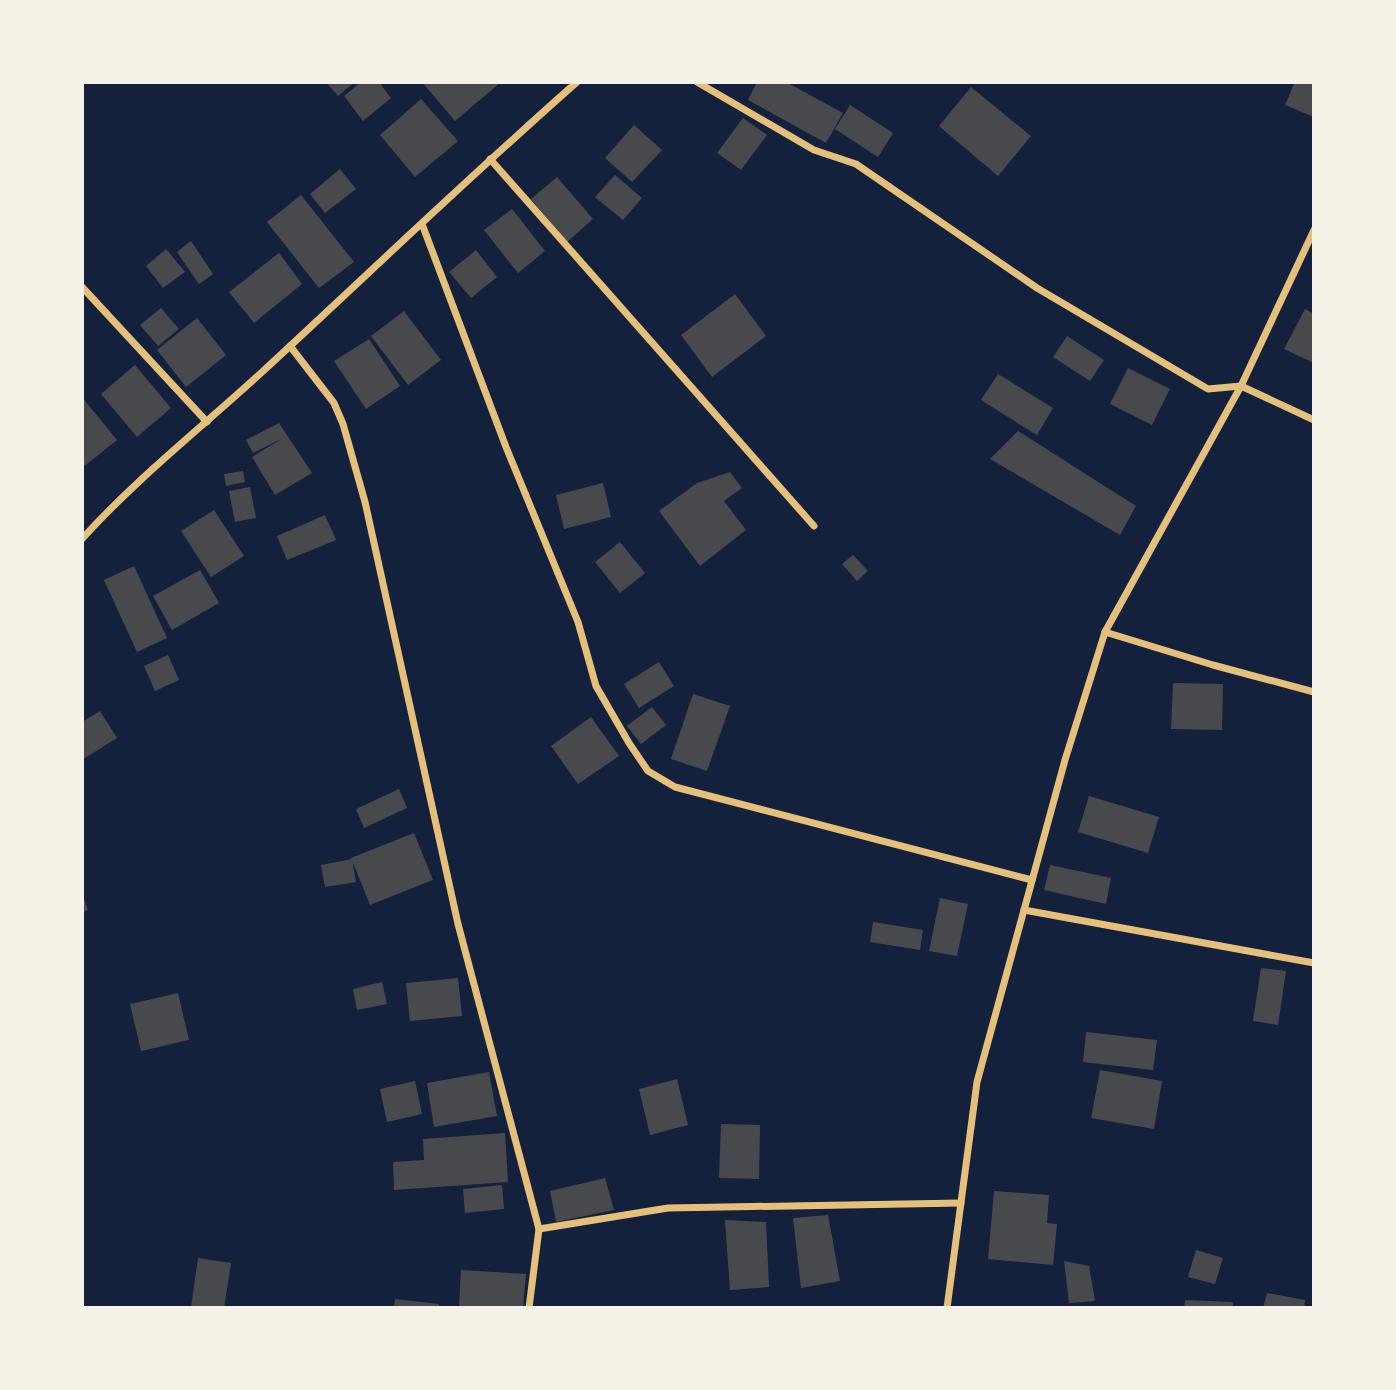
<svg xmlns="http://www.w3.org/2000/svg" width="1396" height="1390" font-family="Signika,sans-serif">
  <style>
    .building { fill: #48494c }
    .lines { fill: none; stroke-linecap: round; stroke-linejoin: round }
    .minor { stroke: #e5c07b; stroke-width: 7 }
  </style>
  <rect width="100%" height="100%" fill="#14213d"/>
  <!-- building -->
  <g class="building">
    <polygon points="326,82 355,82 338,96"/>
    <polygon points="361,82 379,82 391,98 363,121 344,96"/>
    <polygon points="422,82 501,82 455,121"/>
    <polygon points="757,82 786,82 843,113 826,143 748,100"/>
    <polygon points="1295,82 1314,82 1314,117 1285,105"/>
    <polygon points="971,87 1031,136 998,176 939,126"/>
    <polygon points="421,99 458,141 415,177 380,135"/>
    <polygon points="850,105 893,133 878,157 835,129"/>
    <polygon points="743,118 767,135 741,170 717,153"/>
    <polygon points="634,125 662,150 632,182 605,158"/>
    <polygon points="340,169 356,189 325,213 310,194"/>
    <polygon points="615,175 642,198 623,220 595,197"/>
    <polygon points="557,177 593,219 567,242 531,199"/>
    <polygon points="301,195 354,262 319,288 267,222"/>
    <polygon points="512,209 545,251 518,273 484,230"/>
    <polygon points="191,241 213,274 199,284 177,252"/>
    <polygon points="166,249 185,272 163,288 146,266"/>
    <polygon points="476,250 497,277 471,298 449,272"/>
    <polygon points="279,253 302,284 254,323 229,292"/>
    <polygon points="735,294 766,336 712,377 681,335"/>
    <polygon points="161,308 179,329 158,346 140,325"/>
    <polygon points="1305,309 1314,314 1314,363 1284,349"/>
    <polygon points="404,311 441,360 408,385 371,336"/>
    <polygon points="197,318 226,355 186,387 157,350"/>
    <polygon points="1067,336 1104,360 1090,381 1053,357"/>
    <polygon points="369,339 400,386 366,409 334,361"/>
    <polygon points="135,365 171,408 137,437 101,394"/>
    <polygon points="1128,368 1170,389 1152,425 1110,404"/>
    <polygon points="998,374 1053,408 1037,435 981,400"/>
    <polygon points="82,397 117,440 82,468"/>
    <polygon points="279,423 312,473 275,495 252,457 283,438 253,453 246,440"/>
    <polygon points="1018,431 1136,506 1120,535 990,459"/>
    <polygon points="243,471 245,482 226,486 224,474"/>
    <polygon points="730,472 742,488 724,501 746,530 700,566 659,511 697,483"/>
    <polygon points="603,483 611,517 564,529 556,495"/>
    <polygon points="250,487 256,518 235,522 229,491"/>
    <polygon points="214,510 244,556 211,577 181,531"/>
    <polygon points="325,515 336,540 287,560 277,536"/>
    <polygon points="620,542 645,573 620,593 595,562"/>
    <polygon points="853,555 868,571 857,581 842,564"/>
    <polygon points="134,566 167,638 137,652 104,580"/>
    <polygon points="200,570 219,603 172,630 153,596"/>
    <polygon points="168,655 179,680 155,691 144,666"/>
    <polygon points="659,662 674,686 639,708 624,684"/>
    <polygon points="1173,683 1223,684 1222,730 1171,729"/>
    <polygon points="693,694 730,706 707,771 671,759"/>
    <polygon points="652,707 666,725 641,744 627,726"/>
    <polygon points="100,711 117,738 82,760 82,722"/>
    <polygon points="591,717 619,756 578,784 551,746"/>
    <polygon points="399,789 407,808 364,828 356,809"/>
    <polygon points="1089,796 1159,817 1148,853 1078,832"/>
    <polygon points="414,833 433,880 370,905 351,858"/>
    <polygon points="352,859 356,882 325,887 321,865"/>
    <polygon points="1050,865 1111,878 1106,904 1044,890"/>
    <polygon points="82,893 88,910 82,912"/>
    <polygon points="940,898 968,904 957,956 929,951"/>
    <polygon points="873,922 923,930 920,950 870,942"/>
    <polygon points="1261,968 1286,971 1278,1025 1253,1021"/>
    <polygon points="458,978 462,1016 410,1021 406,983"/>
    <polygon points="382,982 387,1004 357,1010 353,989"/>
    <polygon points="178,993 189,1040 141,1051 130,1004"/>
    <polygon points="1086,1032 1157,1040 1153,1070 1083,1062"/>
    <polygon points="1100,1070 1162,1081 1154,1129 1091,1118"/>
    <polygon points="489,1072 497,1116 434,1127 427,1083"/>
    <polygon points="677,1079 688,1125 650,1135 639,1089"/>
    <polygon points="415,1081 422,1114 387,1122 380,1089"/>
    <polygon points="721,1124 760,1125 759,1179 719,1178"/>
    <polygon points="505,1133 508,1182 394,1190 393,1162 424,1160 423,1139"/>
    <polygon points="605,1178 614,1210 556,1222 550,1191"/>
    <polygon points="502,1185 504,1209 465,1213 463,1189"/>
    <polygon points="994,1191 1049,1195 1047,1223 1057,1224 1053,1265 988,1259"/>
    <polygon points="828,1215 840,1281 801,1288 793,1218"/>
    <polygon points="725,1220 766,1222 769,1287 730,1290"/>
    <polygon points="1196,1250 1223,1258 1215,1284 1188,1277"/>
    <polygon points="198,1258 231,1263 224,1308 191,1308"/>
    <polygon points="1064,1261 1089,1266 1095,1301 1069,1303"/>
    <polygon points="461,1270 526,1274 523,1308 459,1306"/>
    <polygon points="1267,1293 1305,1300 1304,1308 1263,1308"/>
    <polygon points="395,1299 439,1304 439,1308 394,1308"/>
    <polygon points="1185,1300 1233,1302 1233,1308 1184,1308"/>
  </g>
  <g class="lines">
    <!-- minor -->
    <g class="minor">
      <polyline points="697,82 814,150 856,164 1037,288 1208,389 1241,386 1314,420"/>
      <polyline points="490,159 814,526"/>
      <polyline points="422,224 506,447 578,622 596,686 629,743 648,771 675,787 1032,880"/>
      <polyline points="82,287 207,422"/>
      <polyline points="290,346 334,403 343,424 365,502 458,924 539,1229 529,1308"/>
      <path d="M82,539C136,479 201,428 261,373C366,276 469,177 577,82"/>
      <polyline points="1105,632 1213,665 1314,692"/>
      <polyline points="1024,910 1314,963"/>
      <polyline points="539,1229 668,1208 961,1203"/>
      <polyline points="947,1308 977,1082 1065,760 1105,632 1241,386 1314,230"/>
    </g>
  </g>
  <!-- border -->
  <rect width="1396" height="1390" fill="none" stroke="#f6f1e7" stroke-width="168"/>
</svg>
